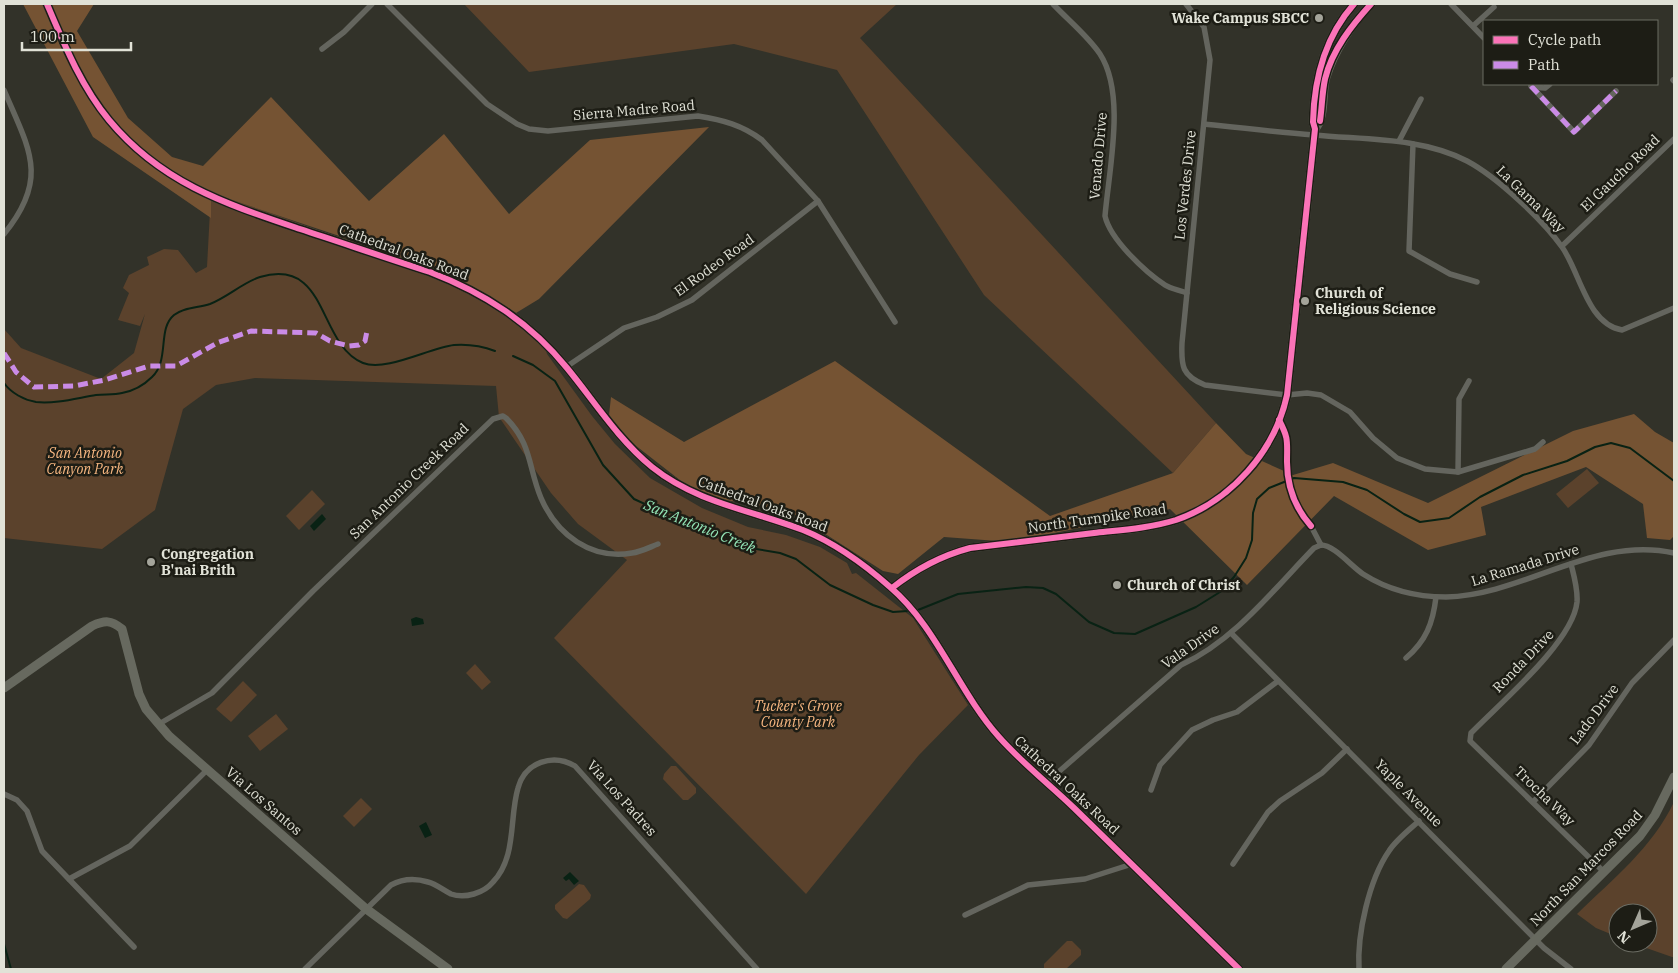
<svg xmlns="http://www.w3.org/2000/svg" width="1678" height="973" font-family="'IBM Plex Serif',serif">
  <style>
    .green { fill: #5b422c }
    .forest { fill: #755333 }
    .water { fill: #092214 }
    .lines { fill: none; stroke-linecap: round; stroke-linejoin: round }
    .stream { stroke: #092214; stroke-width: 2 }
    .street { stroke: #64655e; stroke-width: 5.5 }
    .secondary { stroke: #67695f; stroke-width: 9 }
    .quiet { stroke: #ca8be6; stroke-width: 5; stroke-dasharray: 10 5; stroke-linecap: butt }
    .cycleway-casing { stroke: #1d1d15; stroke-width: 9 }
    .cycleway { stroke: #fb73b8; stroke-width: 6 }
    .poi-dot { fill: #a4a49a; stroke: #1d1d15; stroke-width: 2 }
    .labels { text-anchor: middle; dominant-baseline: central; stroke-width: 5; stroke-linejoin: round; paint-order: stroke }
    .poi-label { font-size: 14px; font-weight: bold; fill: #e1e2d7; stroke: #1d1d15; text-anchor: start }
    .street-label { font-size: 14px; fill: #e1e2d7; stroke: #1d1d15 }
    .park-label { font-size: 14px; font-style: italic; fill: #f6b680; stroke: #1d1d15 }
    .water-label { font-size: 15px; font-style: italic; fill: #93e4b6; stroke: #1d1d15 }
  </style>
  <rect width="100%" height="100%" fill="#323229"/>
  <!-- green -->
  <g class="green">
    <polygon points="464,4 897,4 860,38 1216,423 1173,473 984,295 837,70 734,44 529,72"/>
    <polygon points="211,192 318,230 432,267 458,278 502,303 542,336 547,354 592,416 615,444 650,478 702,508 748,527 786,535 820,547 847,563 852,574 856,573 913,618 968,705 919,755 806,894 554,638 627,560 578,524 551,493 499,417 496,386 255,378 216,385 183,409 155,510 102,549 4,538 4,329 21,348 101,379 134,353 145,314 140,326 118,320 129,293 123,288 129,275 149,265 147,257 164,249 178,250 196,273 207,267"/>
    <polygon points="1587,469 1599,483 1568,508 1556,494"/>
    <polygon points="312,490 325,504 299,530 286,516"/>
    <polygon points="475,664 491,682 482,690 466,673"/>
    <polygon points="243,681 257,695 231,722 216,709"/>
    <polygon points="276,714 288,729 260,751 248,736"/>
    <polygon points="671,766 676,766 696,788 696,793 688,800 683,800 663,779 664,774"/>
    <polygon points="361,798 372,809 354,827 343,816"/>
    <path d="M1674,802V957H1672L1632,943H1648V913H1618V937L1596,928L1577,914C1613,879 1652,848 1674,802Z"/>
    <polygon points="579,884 584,885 591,895 590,899 567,919 563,918 555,909 555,905"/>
    <polygon points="1067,941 1072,941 1081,950 1081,955 1066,969 1044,969 1044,964"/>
  </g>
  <!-- forest -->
  <g class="forest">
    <polygon points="23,4 94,4 77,31 128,118 172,157 203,166 271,97 369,201 444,134 509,214 590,140 709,127 539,299 516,313 458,278 432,267 211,193 211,218 93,137"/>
    <polygon points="835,361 1050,516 1173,473 1216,423 1246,454 1293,475 1333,463 1428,503 1573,431 1634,414 1655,432 1674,443 1674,536 1670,540 1647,538 1643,504 1586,467 1481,507 1486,535 1428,550 1334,496 1247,585 1170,509 1011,542 944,537 898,574 883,571 791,512 699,495 608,424 611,397 684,442"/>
  </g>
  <!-- water -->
  <g class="water">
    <polygon points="322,514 326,519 314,531 310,526"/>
    <polygon points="416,617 423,619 424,624 412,626 411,619"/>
    <polygon points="426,822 432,835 425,838 419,826"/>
    <polygon points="570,872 579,881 574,885 569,879 566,881 563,878"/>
  </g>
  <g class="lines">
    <!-- stream -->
    <g class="stream">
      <polyline points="513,356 533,365 555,381 603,465 634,499 660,511 675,513 750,548 780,553 796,559 830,585 873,605 893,612 908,611"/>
      <path d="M4,383C11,393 24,400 36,402C56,404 77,398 96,395C105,394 114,395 122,393C133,391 144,385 152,377C170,360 157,329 174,315C184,307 198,308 210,304C228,297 242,283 260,277C329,257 317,344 363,363C386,372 429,348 454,345C468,344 482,346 495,351"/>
      <polyline points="918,610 958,594 1026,587 1043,588 1056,594 1089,622 1114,633 1135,634 1196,607 1220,592 1234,577 1246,558 1252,540 1253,513 1257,499 1269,488 1294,478 1343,482 1367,490 1404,514 1420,522 1449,518 1480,497 1523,475 1567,461 1595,447 1611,443 1630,448 1674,481"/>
      <polyline points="4,944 11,969"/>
    </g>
    <!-- street -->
    <g class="street">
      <path d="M387,4L487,104L517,124L529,129L548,131L698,116C723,120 742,125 762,140L818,201L895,322"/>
      <path d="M1053,4C1068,20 1088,36 1100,54C1126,94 1109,169 1105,216C1110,239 1145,272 1165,285C1171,289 1180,290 1187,293"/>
      <path d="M1186,4L1204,27L1210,60L1182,343C1181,366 1182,376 1205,385L1287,395L1307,393L1321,395L1350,412L1373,438L1397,458L1425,469L1458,472L1535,449L1543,442"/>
      <polyline points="1451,4 1484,38"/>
      <polyline points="1473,26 1494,7"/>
      <polyline points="322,49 344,32 372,4"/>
      <polyline points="1673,80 1674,81"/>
      <polyline points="1531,86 1574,132 1616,91"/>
      <polyline points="1532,87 1545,88 1550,84"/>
      <path d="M4,90C29,149 50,178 4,234"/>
      <path d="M1204,124C1241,128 1277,132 1314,135C1365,140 1420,137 1467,161C1497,177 1543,220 1562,247C1580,272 1587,324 1622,330L1674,308"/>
      <polyline points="1399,141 1421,99"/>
      <polyline points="1413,144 1409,251 1450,274 1477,282"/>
      <polyline points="1562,246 1674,139"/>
      <polyline points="566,367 624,328 657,317 692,300 818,201"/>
      <polyline points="1458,472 1459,399 1469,381"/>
      <polyline points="1311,526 1321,545"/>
      <path d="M1321,545C1334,545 1351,566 1363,574C1388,590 1417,597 1446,597C1525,595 1594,535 1674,553"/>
      <path d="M1571,564C1574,576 1578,589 1577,602C1573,642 1500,703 1471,733L1470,741L1604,872"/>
      <polyline points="1231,633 1544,948 1571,969"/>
      <path d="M1406,658C1426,641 1433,623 1436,597"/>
      <path d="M159,724L212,693L313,591L493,419L503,416L506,418C532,444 528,467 541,498C557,535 591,560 632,553C641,552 650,547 658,544"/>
      <path d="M1047,782L1181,665C1234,641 1274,589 1314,548L1321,545"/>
      <polyline points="1151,790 1160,765 1192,730 1213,720 1237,712 1278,681"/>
      <polyline points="4,794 17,800 27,811 42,851 134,947"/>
      <polyline points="1533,802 1589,745 1632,683 1674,640"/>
      <polyline points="1233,864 1268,812 1280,801 1322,773 1347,749"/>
      <polyline points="69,879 130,846 207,770"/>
      <polyline points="965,915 1028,885 1085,879 1132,864"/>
      <path d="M305,969L391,885C402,879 415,878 428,882C436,884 443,890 451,894C465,899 484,893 493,882C517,857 509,818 518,788C525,762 553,753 575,766L757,969"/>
      <path d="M1359,969C1357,934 1369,880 1389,851C1396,840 1409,830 1419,821"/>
    </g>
    <!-- secondary -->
    <g class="secondary">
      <path d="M47,4C64,44 81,86 109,120C161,183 226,204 300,229C343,243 386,258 430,272C484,293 530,322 567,368C595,402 617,438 652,467C697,503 751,510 803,530C835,543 864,564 890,587C937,627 958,691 999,737C1022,763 1049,784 1074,808C1129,862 1184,915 1239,969"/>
      <path d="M1315,129C1326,116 1321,93 1326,77C1335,49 1351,25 1371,4"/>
      <path d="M892,588C916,569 940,556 970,548C1011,543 1052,538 1094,533C1121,530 1150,528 1176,520C1231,501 1275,451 1287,395L1315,129L1313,122C1314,79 1324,38 1354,4"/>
      <path d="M4,688L92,626C105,620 111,620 122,629L139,694L146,709L169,736L365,908L448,969"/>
      <polyline points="1506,969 1640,836 1655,815 1674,777"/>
    </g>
    <!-- quiet -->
    <g class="quiet">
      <polyline points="1531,86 1574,132 1616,91"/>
      <polyline points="4,353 16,372 34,387 74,386 105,380 149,366 176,366 217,343 251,331 316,333 330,341 349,346 359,345 365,341 367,331"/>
    </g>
    <!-- cycleway casing -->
    <g class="cycleway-casing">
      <g id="cycleway">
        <path d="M47,4C64,44 81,86 109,120C161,183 226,204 300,229C343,243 386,258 430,272C484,293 530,322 567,368C595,402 617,438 652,467C697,503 751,510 803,530C835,543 864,564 890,587C937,627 958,691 999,737C1022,763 1049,784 1074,808C1129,862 1184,915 1239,969"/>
        <path d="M1320,121C1322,108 1322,93 1325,79C1332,50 1352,25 1371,4"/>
        <path d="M1279,420C1289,439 1287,441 1287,462C1287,486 1295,508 1311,526"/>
        <path d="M892,588C916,569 940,556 970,548C1011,543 1052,538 1094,533C1121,530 1150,528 1176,520C1231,501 1275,451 1287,395L1315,129L1313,122C1314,79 1324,38 1354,4"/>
      </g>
    </g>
    <!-- cycleway -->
    <use href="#cycleway" class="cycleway"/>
  </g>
  <!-- markers -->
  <g class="poi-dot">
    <circle cx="1319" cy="18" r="5"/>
    <circle cx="1305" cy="301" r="5"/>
    <circle cx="151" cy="562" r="5"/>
    <circle cx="1117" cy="585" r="5"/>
  </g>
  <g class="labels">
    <!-- poi labels -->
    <g class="poi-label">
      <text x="1309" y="18" text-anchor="end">Wake Campus SBCC</text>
      <text x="1315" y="293">Church of<tspan x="1315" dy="16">Religious Science</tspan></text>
      <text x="161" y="554">Congregation<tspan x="161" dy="16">B'nai Brith</tspan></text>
      <text x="1127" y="585">Church of Christ</text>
    </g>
    <!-- street labels -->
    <g class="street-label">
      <text transform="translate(634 110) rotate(-5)">Sierra Madre Road</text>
      <text transform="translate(1098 156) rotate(-85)">Venado Drive</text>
      <text transform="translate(1620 173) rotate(-44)">El Gaucho Road</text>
      <text transform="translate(1185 185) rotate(-84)">Los Verdes Drive</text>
      <text transform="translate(1531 199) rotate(44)">La Gama Way</text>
      <text transform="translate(404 252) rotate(20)">Cathedral Oaks Road</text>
      <text transform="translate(714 265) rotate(-36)">El Rodeo Road</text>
      <text transform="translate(409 481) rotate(-44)">San Antonio Creek Road</text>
      <text transform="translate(763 504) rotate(20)">Cathedral Oaks Road</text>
      <text transform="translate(1097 518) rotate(-8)">North Turnpike Road</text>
      <text transform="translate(1525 565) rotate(-17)">La Ramada Drive</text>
      <text transform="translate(1190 646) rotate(-35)">Vala Drive</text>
      <text transform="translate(1523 661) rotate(-46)">Ronda Drive</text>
      <text transform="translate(1594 714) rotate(-53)">Lado Drive</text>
      <text transform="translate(1067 785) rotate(43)">Cathedral Oaks Road</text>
      <text transform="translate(1409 793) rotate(45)">Yaple Avenue</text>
      <text transform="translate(1545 796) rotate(44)">Trocha Way</text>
      <text transform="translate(622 798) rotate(48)">Via Los Padres</text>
      <text transform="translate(264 801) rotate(41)">Via Los Santos</text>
      <text transform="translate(1586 868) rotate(-46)">North San Marcos Road</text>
    </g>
    <!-- park labels -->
    <g class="park-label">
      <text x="85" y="453">San Antonio<tspan x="85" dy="16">Canyon Park</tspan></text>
      <text x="798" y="706">Tucker's Grove<tspan x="798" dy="16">County Park</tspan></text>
    </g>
    <!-- water labels -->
    <g class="water-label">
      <text transform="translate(700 526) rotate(22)">San Antonio Creek</text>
    </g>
  </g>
  <!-- border -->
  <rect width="1678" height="973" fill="none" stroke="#e1e2d7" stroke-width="10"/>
  <!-- legend -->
  <rect x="1483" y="20" width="175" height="65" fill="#1d1d15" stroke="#6b6c63"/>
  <rect x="1493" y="36" width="25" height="8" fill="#fb73b8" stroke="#6b6c63"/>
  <text x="1528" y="45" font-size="15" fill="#e1e2d7">Cycle path</text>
  <rect x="1493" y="61" width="25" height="8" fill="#ca8be6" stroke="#6b6c63"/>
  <text x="1528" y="70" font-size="15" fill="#e1e2d7">Path</text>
  <!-- north arrow -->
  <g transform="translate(1633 928) rotate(225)"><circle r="24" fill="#1d1d15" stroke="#6b6c63"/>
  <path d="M0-4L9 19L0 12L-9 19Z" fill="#a4a49a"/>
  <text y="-8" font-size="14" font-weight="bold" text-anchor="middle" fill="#e1e2d7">N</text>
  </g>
  <!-- scale -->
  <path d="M22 42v8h109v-8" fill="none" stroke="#e1e2d7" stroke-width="2.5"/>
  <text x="30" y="42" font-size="15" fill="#e1e2d7" stroke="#1d1d15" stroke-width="4" paint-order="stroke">100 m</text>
</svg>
